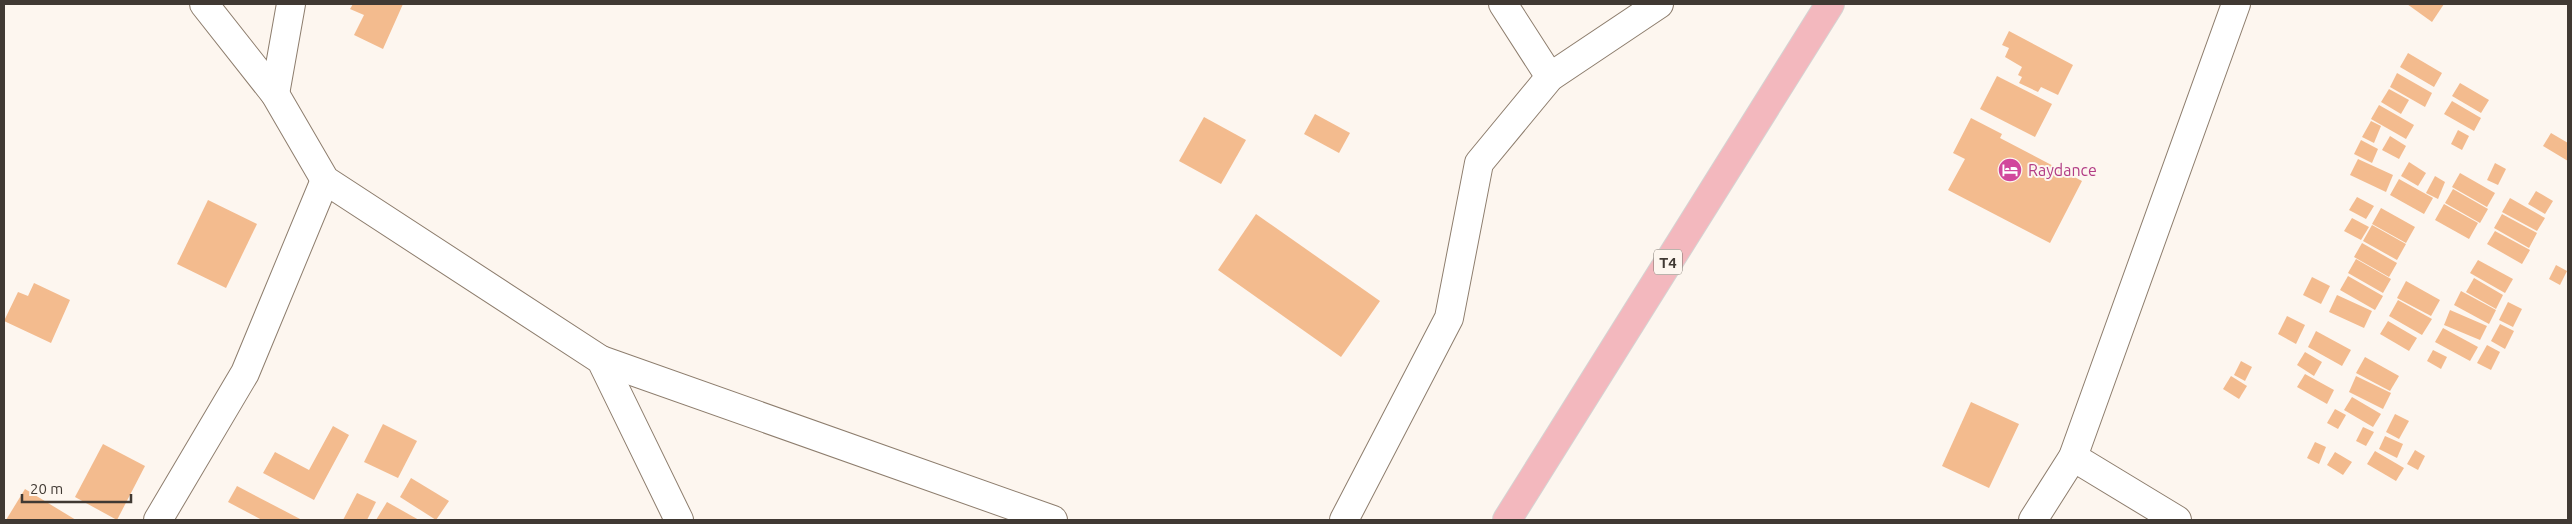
<svg xmlns="http://www.w3.org/2000/svg" width="2572" height="524" font-family="Ubuntu,sans-serif">
  <style>
    .building { fill: #f3bb8e }
    .lines { fill: none; stroke-linecap: round; stroke-linejoin: round }
    .street-casing { stroke: #8d7d6d; stroke-width: 30 }
    .highway-casing { stroke: #d5d3d2; stroke-width: 30 }
    .street { stroke: #fff; stroke-width: 28 }
    .highway { stroke: #f3b8be; stroke-width: 28 }
    .labels { text-anchor: middle; dominant-baseline: central; stroke-width: 4; stroke-linejoin: round; paint-order: stroke }
    .shield { fill: #fdf6ef; stroke: #79726b; stroke-width: 1 }
    .shield-label { font-size: 15px; font-weight: bold; fill: #403933 }
    .hotel-label { font-size: 16px; fill: #b23c85; stroke: #fdf6ef; text-anchor: start }
  </style>
  <rect width="100%" height="100%" fill="#fdf6ef"/>
  <!-- building -->
  <g class="building">
    <polygon points="353,4 403,4 383,49 354,35 364,15 350,9"/>
    <polygon points="2407,4 2444,4 2432,22"/>
    <polygon points="2009,31 2073,65 2058,95 2041,87 2038,92 2019,83 2022,77 2018,75 2022,67 2005,57 2009,48 2002,45"/>
    <polygon points="2408,53 2442,73 2434,87 2400,67"/>
    <polygon points="2397,73 2432,93 2425,107 2390,87"/>
    <polygon points="1997,76 2052,104 2035,137 1980,109"/>
    <polygon points="2460,83 2489,100 2481,113 2452,96"/>
    <polygon points="2389,89 2409,100 2401,114 2381,102"/>
    <polygon points="2452,101 2481,118 2474,131 2444,114"/>
    <polygon points="2379,105 2414,125 2406,139 2371,119"/>
    <polygon points="1315,114 1350,133 1339,153 1304,134"/>
    <polygon points="1204,117 1246,140 1221,184 1179,161"/>
    <polygon points="1971,118 2002,134 2000,138 2082,181 2050,243 1948,190 1965,159 1953,153"/>
    <polygon points="2371,121 2381,126 2374,143 2362,137"/>
    <polygon points="2458,130 2469,136 2462,150 2451,144"/>
    <polygon points="2551,133 2568,143 2568,161 2543,146"/>
    <polygon points="2390,136 2406,146 2399,159 2382,150"/>
    <polygon points="2361,140 2378,149 2372,163 2354,154"/>
    <polygon points="2358,159 2393,175 2386,192 2350,175"/>
    <polygon points="2409,162 2426,173 2418,186 2401,176"/>
    <polygon points="2495,163 2506,169 2498,185 2487,180"/>
    <polygon points="2460,173 2495,193 2487,207 2452,187"/>
    <polygon points="2435,176 2445,182 2438,199 2426,193"/>
    <polygon points="2399,179 2433,198 2424,214 2390,195"/>
    <polygon points="2453,189 2488,209 2480,223 2445,203"/>
    <polygon points="2536,191 2553,201 2545,214 2528,204"/>
    <polygon points="2357,197 2374,206 2366,219 2349,210"/>
    <polygon points="2510,198 2545,218 2537,231 2502,212"/>
    <polygon points="208,200 257,224 226,288 177,264"/>
    <polygon points="2444,204 2478,223 2469,239 2435,220"/>
    <polygon points="2381,208 2415,227 2406,243 2372,224"/>
    <polygon points="1256,214 1380,301 1341,357 1218,270"/>
    <polygon points="2502,214 2537,233 2529,248 2494,228"/>
    <polygon points="2352,218 2369,227 2361,240 2344,231"/>
    <polygon points="2372,225 2406,244 2397,260 2363,241"/>
    <polygon points="2495,231 2530,250 2522,264 2487,244"/>
    <polygon points="2362,243 2397,263 2389,277 2354,257"/>
    <polygon points="2356,259 2391,279 2383,293 2348,273"/>
    <polygon points="2478,260 2513,279 2505,293 2470,273"/>
    <polygon points="2556,265 2567,271 2560,285 2549,279"/>
    <polygon points="2348,276 2383,296 2375,310 2340,290"/>
    <polygon points="2312,277 2330,286 2321,304 2303,295"/>
    <polygon points="2474,278 2503,295 2496,309 2466,292"/>
    <polygon points="2406,281 2440,300 2431,316 2397,298"/>
    <polygon points="34,283 70,300 51,343 4,321 18,292 28,296"/>
    <polygon points="2461,291 2496,310 2489,324 2454,305"/>
    <polygon points="2337,295 2372,311 2364,328 2329,312"/>
    <polygon points="2398,300 2432,319 2422,335 2389,316"/>
    <polygon points="2508,302 2522,309 2513,327 2499,320"/>
    <polygon points="2450,310 2487,326 2480,340 2444,325"/>
    <polygon points="2287,316 2305,325 2296,344 2278,334"/>
    <polygon points="2388,321 2417,338 2409,351 2380,334"/>
    <polygon points="2500,324 2514,331 2505,349 2491,341"/>
    <polygon points="2443,328 2478,347 2470,361 2435,342"/>
    <polygon points="2316,331 2351,350 2342,366 2308,347"/>
    <polygon points="2487,345 2500,352 2491,370 2477,363"/>
    <polygon points="2433,350 2447,357 2441,369 2427,361"/>
    <polygon points="2305,352 2322,362 2314,376 2297,365"/>
    <polygon points="2365,357 2399,376 2390,391 2356,373"/>
    <polygon points="2241,361 2252,367 2245,381 2234,375"/>
    <polygon points="2305,374 2334,390 2327,404 2297,387"/>
    <polygon points="2231,376 2247,386 2239,399 2223,389"/>
    <polygon points="2356,376 2391,393 2383,409 2349,392"/>
    <polygon points="2352,397 2381,414 2373,427 2344,410"/>
    <polygon points="1971,402 2019,424 1989,488 1942,466"/>
    <polygon points="2335,409 2346,415 2338,429 2327,423"/>
    <polygon points="2395,414 2409,421 2399,439 2386,432"/>
    <polygon points="383,424 417,441 398,478 364,462"/>
    <polygon points="333,426 349,435 314,500 263,473 275,452 309,470"/>
    <polygon points="2363,427 2374,432 2366,446 2356,441"/>
    <polygon points="2385,436 2403,444 2397,458 2379,449"/>
    <polygon points="2315,442 2326,447 2319,464 2307,458"/>
    <polygon points="103,444 145,466 117,520 75,497"/>
    <polygon points="2415,450 2425,456 2418,470 2407,464"/>
    <polygon points="2375,451 2404,468 2396,481 2367,464"/>
    <polygon points="2335,452 2352,462 2343,475 2327,465"/>
    <polygon points="411,478 449,501 436,520 400,497"/>
    <polygon points="237,486 302,520 262,520 228,502"/>
    <polygon points="25,489 76,520 6,520"/>
    <polygon points="357,493 376,502 367,520 343,520"/>
    <polygon points="387,502 419,520 376,520"/>
  </g>
  <g class="lines">
    <!-- street casing -->
    <g class="street-casing">
      <g id="street">
        <polyline points="204,4 275,94 325,180 601,360 679,520"/>
        <polyline points="1503,4 1550,77"/>
        <polyline points="275,94 291,4"/>
        <polyline points="601,360 1053,520"/>
        <polyline points="2073,457 2177,520"/>
        <polyline points="158,520 245,373 325,180"/>
        <polyline points="1344,520 1449,318 1479,163 1550,77 1659,4"/>
        <polyline points="2033,520 2073,457 2236,4"/>
      </g>
    </g>
    <!-- highway casing -->
    <g class="highway-casing">
      <polyline id="highway" points="1507,520 1830,4"/>
    </g>
    <!-- street -->
    <use href="#street" class="street"/>
    <!-- highway -->
    <use href="#highway" class="highway"/>
  </g>
  <!-- icons -->
  <defs>
    <g id="hotel-disc" transform="scale(1.25)"><circle r="9.5" fill="#d1479c" stroke="#fdf6ef"/><path d="M-6-4.5h1.5V1H6V5H4.5V3h-9V5H-6ZM-4 0a1.8 1.8 0 1 1 3.6 0ZM.5 0V-2.5h3Q6-2.5 6 0Z" fill="#fff"/></g>
  </defs>
  <g fill-rule="evenodd">
    <use href="#hotel-disc" x="2010" y="170"/>
  </g>
  <g class="labels">
    <!-- shield labels -->
    <rect class="shield" x="1654" y="249.5" width="28" height="25" rx="4"/>
    <g class="shield-label">
      <text x="1668" y="262">T4</text>
    </g>
    <!-- hotel labels -->
    <g class="hotel-label">
      <text x="2028" y="170">Raydance</text>
    </g>
  </g>
  <!-- border -->
  <rect width="2572" height="524" fill="none" stroke="#403933" stroke-width="10"/>
  <!-- scale -->
  <path d="M22 494v8h109v-8" fill="none" stroke="#403933" stroke-width="2.5"/>
  <text x="30" y="494" font-size="15" fill="#403933" stroke="#fdf6ef" stroke-width="4" paint-order="stroke">20 m</text>
</svg>
